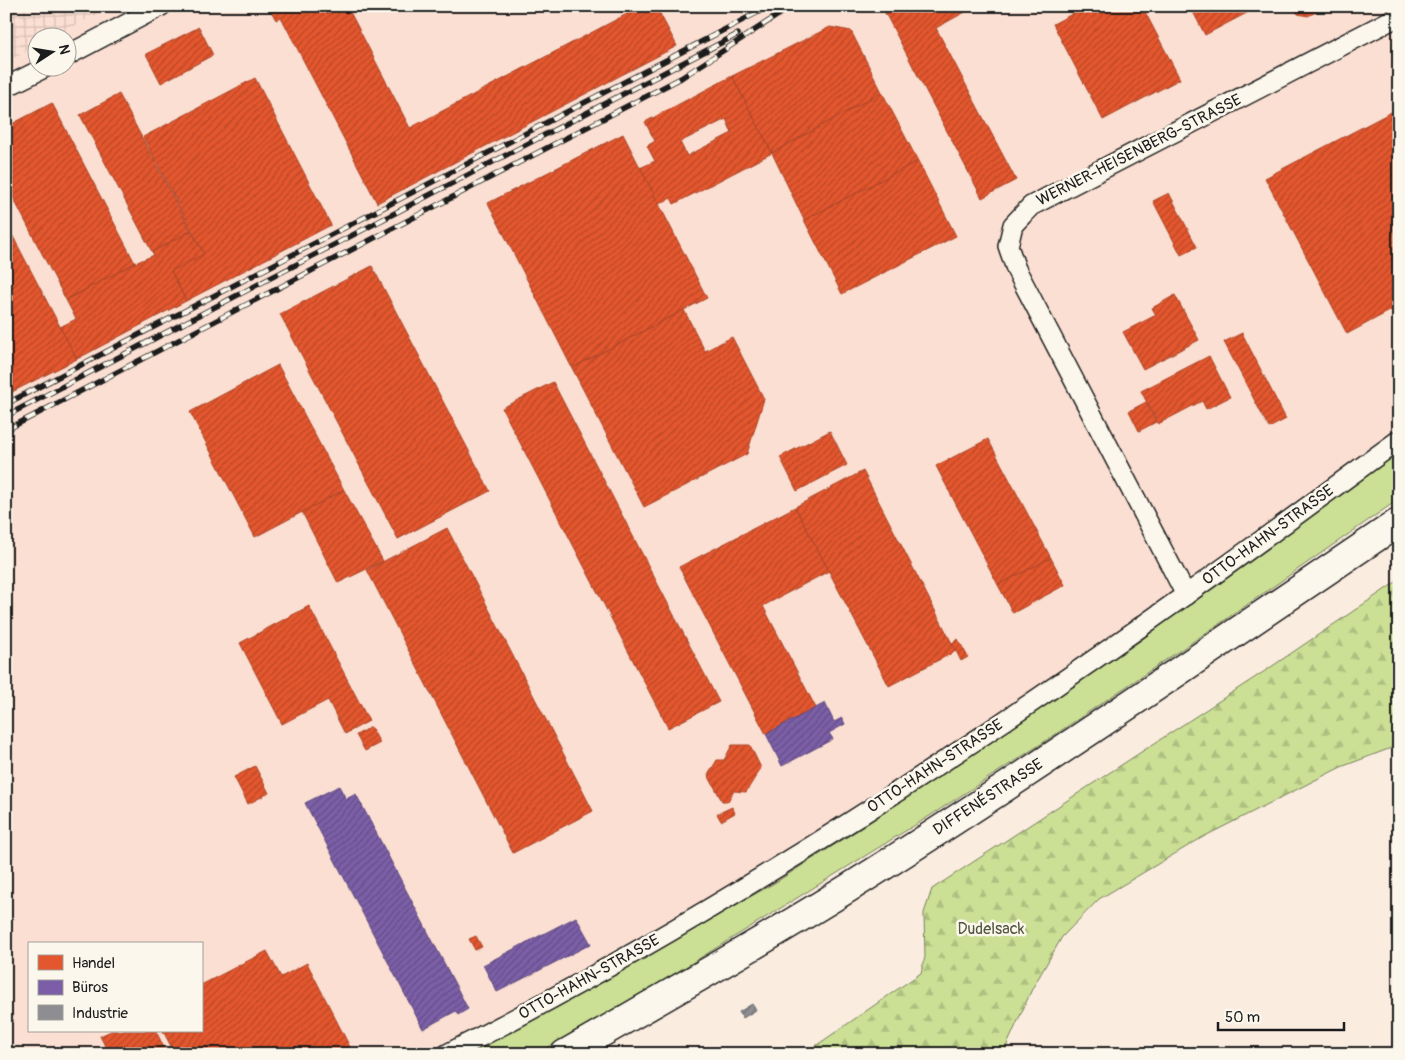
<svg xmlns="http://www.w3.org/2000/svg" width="1405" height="1060" font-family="Pangolin,sans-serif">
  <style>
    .built { fill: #fbdfd2; fill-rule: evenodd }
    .industrial { fill: url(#industrial-grid) }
    .green { fill: #cbe095; stroke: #747e58 }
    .forest { fill: url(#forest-firs); stroke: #747e58 }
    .shops { fill: url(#shops-hatch); stroke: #a84529; fill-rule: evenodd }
    .offices { fill: url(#offices-hatch); stroke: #5e4a7d }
    .industry { fill: url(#industry-hatch); stroke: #6b6b6f }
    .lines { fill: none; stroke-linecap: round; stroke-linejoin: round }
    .street-casing { stroke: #1c1c1c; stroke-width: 22 }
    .secondary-casing { stroke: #1c1c1c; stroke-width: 31 }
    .street { stroke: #fbf7ec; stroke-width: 19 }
    .secondary { stroke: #fbf7ec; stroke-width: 28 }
    .rail-casing { stroke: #1c1c1c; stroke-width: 5.5 }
    .rail { stroke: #fbf7ec; stroke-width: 4; stroke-dasharray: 11; stroke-linecap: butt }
    .labels { text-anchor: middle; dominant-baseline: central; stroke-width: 5; stroke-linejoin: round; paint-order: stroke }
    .street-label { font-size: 16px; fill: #1c1c1c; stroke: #fbf7ec }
    .park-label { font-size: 16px; fill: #515740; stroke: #fbf7ec }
  </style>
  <defs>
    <pattern id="industrial-grid" width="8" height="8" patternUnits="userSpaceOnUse" patternTransform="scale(1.25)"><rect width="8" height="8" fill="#fbdfd2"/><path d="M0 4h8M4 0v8" fill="none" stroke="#d7bfb4"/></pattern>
    <pattern id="forest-firs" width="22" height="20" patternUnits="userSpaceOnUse" patternTransform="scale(1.25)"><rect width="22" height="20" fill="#cbe095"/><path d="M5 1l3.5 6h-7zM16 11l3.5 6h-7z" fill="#aec080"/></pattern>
    <pattern id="shops-hatch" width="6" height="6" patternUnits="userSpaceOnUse" patternTransform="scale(1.25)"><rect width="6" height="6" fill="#e4572e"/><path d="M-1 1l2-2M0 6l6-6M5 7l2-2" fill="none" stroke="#b84726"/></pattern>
    <pattern id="offices-hatch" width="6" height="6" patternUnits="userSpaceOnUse" patternTransform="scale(1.25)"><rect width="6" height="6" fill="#7b5ea7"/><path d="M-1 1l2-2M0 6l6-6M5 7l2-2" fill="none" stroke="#644d87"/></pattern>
    <pattern id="industry-hatch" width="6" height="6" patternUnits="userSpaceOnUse" patternTransform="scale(1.25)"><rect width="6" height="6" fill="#8d8d92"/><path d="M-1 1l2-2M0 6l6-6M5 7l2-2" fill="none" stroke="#727276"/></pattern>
  </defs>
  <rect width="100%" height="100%" fill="#fbece0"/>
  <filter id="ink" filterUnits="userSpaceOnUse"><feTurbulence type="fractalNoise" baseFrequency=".02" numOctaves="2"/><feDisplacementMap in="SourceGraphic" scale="10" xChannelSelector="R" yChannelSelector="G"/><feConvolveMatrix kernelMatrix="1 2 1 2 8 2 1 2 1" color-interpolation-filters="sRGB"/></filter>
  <g filter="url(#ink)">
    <!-- built -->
    <path class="built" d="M113,6H1399V450L1256,553L1140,641L858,830L776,882L595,986L467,1054H6V62L37,46L38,68H68V38L53,37ZM29,944H201V1031H29Z"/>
    <!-- industrial -->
    <polygon class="industrial" points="6,6 113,6 53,37 38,38 37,46 6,62"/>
    <!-- green -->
    <polygon class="green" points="1399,450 1399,499 1225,620 1038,746 928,817 632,1000 536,1054 467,1054 595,986 776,882 858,830 1140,641 1256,553"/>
    <!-- forest -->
    <polygon class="forest" points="1399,580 1399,745 1341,767 1203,837 1099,899 1062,937 1032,989 1003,1054 804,1054 921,973 925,957 924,913 932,889 1271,667"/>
    <!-- shops -->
    <g class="shops">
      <polygon points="268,6 347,6 410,128 642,6 656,6 677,46 377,203 281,17 276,20"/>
      <polygon points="894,6 976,6 936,28 1016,180 982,198 884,11"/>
      <polygon points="1087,6 1123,6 1124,8 1142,6 1180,79 1103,120 1053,24"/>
      <polygon points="1190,6 1260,6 1205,35"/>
      <polygon points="1292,6 1319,6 1316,12 1308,16 1298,14"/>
      <polygon points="199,27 213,55 161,83 146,54"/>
      <polygon points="830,27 851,31 882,92 772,153 732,76"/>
      <path d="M732,76L772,153L674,204L671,198L659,204L640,168L655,161L647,146L655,141L645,122ZM726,119L732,133L687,156L680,142Z"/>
      <polygon points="255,78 331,225 186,301 171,271 204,254 143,137"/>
      <polygon points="882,92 918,161 804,220 772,153"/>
      <polygon points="119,94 191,231 152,252 80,115"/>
      <polygon points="52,103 135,263 66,300 6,184 6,127"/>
      <polygon points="1399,108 1399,306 1347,334 1265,178"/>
      <polygon points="623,134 707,298 572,368 488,203"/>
      <polygon points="918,161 956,236 842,294 804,220"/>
      <polygon points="1169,193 1197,247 1181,255 1153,201"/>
      <polygon points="6,223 77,359 6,395"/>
      <polygon points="191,231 204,254 171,271 186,301 77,359 60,327 76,319 66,300 135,263 154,255 152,252"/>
      <polygon points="372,266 490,491 398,539 280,314"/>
      <polygon points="1175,295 1199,340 1143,369 1123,332 1156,315 1152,308"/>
      <polygon points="684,310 705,351 732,337 764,399 747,454 644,507 572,368"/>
      <polygon points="1242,333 1286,419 1269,428 1224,342"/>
      <polygon points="1209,356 1230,397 1206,409 1202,401 1158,424 1141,391"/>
      <polygon points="278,365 344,490 255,537 190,412"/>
      <polygon points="553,382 719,702 668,728 502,408"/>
      <polygon points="1146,402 1156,422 1139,431 1129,411"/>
      <polygon points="830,431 847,465 797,491 780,457"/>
      <polygon points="988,439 1051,558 998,585 936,466"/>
      <polygon points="863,471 956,651 889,686 795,507"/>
      <polygon points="344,490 383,561 338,583 302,512"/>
      <polygon points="795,507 829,571 763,606 816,708 766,734 679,567"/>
      <polygon points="447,528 593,811 513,853 367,570"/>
      <polygon points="1051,558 1065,585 1013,613 998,585"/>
      <polygon points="309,606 369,721 345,734 328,700 282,724 240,643"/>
      <polygon points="958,639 968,657 961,661 952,643"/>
      <polygon points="371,727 380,743 365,751 356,735"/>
      <polygon points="732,745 750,745 761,768 746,792 734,791 728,801 722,801 708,775 717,760 724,760"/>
      <polygon points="255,766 269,793 248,804 234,777"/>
      <polygon points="732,807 735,813 721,821 717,814"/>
      <polygon points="476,936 482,947 475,950 469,939"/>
      <polygon points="267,951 281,977 307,963 350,1047 336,1054 175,1054 163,1031 201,1031 201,985"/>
      <polygon points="111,1031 156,1031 167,1054 109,1054 100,1036"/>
    </g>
    <!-- offices -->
    <g class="offices">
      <polygon points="825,703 834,722 842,718 845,724 829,733 833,739 782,766 766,734"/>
      <polygon points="339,786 346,799 356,794 468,1009 458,1015 456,1011 423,1029 305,803"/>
      <polygon points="576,917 591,944 497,992 483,965"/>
    </g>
    <!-- industry -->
    <polygon class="industry" points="752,1004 756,1010 743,1018 739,1012"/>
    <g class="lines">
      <!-- street casing -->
      <g class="street-casing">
        <g id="street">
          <polyline points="68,55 161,6"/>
          <polyline points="6,87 44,68"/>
          <polyline points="1186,595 1016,269 1008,246 1013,225 1031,206 1399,16"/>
          <path d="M447,1054C705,922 951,763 1187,594C1258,544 1328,491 1399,440"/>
        </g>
      </g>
      <!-- secondary casing -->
      <g class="secondary-casing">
        <path id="secondary" d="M565,1054C669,994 773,936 874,872C1051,760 1225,639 1399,522"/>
      </g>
      <!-- street -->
      <use href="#street" class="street"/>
      <!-- secondary -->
      <use href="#secondary" class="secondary"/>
      <!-- rail casing -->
      <g class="rail-casing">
        <g id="rail">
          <polyline points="6,7 8,6"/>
          <polyline points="6,404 770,6"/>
          <polyline points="6,416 738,34"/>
          <polyline points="6,430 681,78 792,6"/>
        </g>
      </g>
      <!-- rail -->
      <use href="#rail" class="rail"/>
    </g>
  </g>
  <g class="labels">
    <!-- street labels -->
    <g class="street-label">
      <text transform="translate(1139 150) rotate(-27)">WERNER-HEISENBERG-STRASSE</text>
      <text transform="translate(1268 535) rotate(-36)">OTTO-HAHN-STRASSE</text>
      <text transform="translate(935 766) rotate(-33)">OTTO-HAHN-STRASSE</text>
      <text transform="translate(988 797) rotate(-33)">DIFFENÉSTRASSE</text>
      <text transform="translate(589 977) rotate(-29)">OTTO-HAHN-STRASSE</text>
    </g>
    <!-- park labels -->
    <g class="park-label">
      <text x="991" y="929">Dudelsack</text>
    </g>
  </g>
  <!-- margin -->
  <rect width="1405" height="1060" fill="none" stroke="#fbf7ec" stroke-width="25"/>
  <rect x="12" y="12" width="1380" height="1035" fill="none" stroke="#1c1c1c" stroke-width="2" filter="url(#ink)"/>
  <!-- legend -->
  <rect x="28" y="942" width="175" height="90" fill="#fbf7ec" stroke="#a29f99"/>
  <rect x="38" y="955" width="25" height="15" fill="#e4572e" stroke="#a29f99"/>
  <text x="72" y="968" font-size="15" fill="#1c1c1c">Handel</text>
  <rect x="38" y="980" width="25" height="15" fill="#7b5ea7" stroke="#a29f99"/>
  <text x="72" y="992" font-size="15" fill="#1c1c1c">Büros</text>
  <rect x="38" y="1005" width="25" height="15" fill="#8d8d92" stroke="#a29f99"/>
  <text x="72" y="1018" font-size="15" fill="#1c1c1c">Industrie</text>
  <!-- north arrow -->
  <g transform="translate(52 52) rotate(78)"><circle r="24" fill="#fbf7ec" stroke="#a29f99"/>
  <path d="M0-4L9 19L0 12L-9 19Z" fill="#1c1c1c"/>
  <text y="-8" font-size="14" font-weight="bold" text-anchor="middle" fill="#1c1c1c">N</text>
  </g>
  <!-- scale -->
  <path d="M1218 1022v8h126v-8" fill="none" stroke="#1c1c1c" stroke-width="2.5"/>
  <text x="1225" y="1022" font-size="15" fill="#1c1c1c" stroke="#fbf7ec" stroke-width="4" paint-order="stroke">50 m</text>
</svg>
